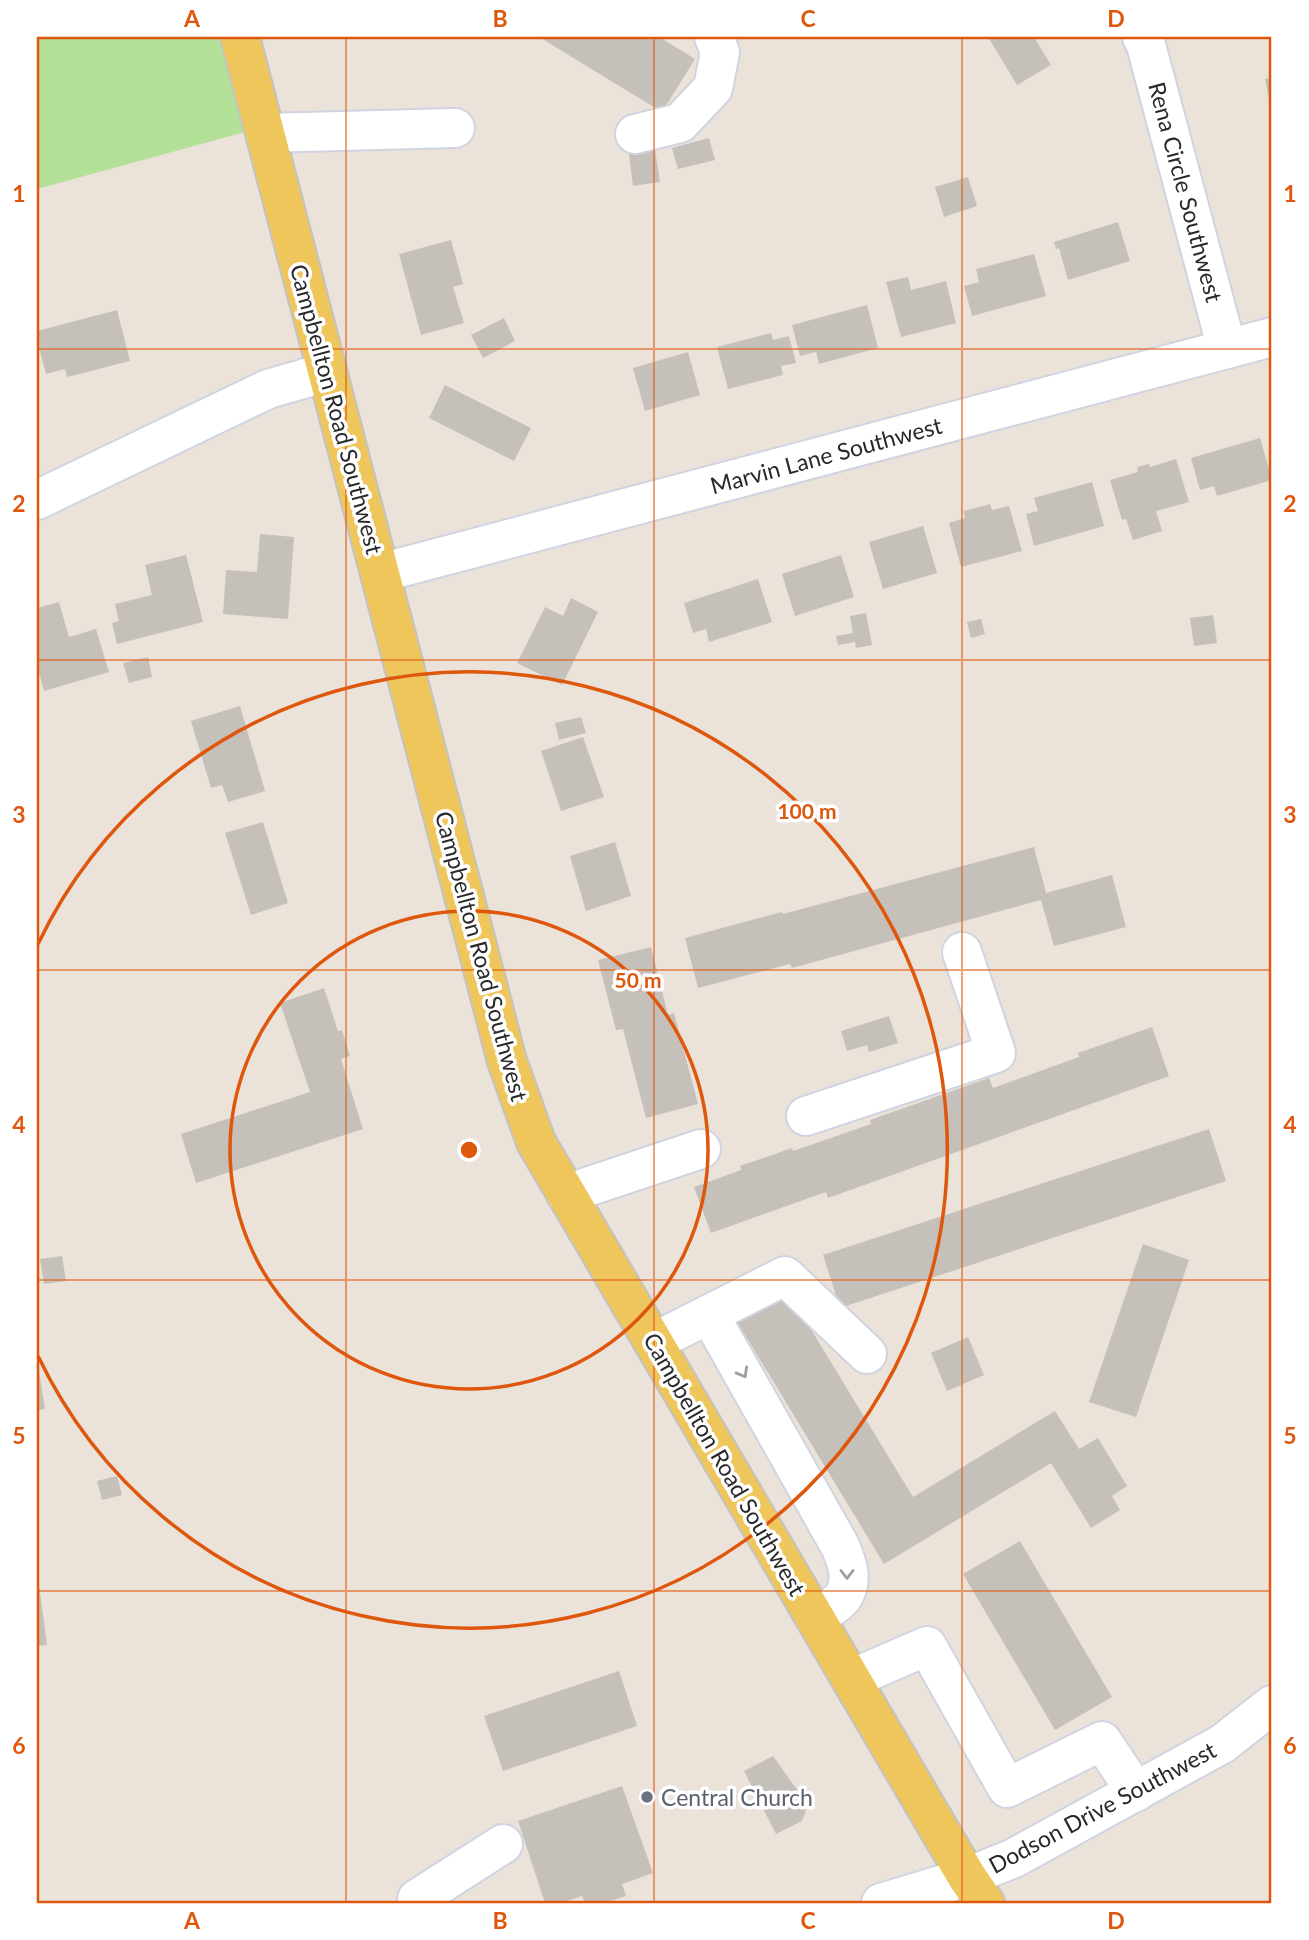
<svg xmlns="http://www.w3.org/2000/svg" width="1309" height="1940" font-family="Lato,sans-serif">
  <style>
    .green { fill: #b3e197 }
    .building { fill: #c6c0ba }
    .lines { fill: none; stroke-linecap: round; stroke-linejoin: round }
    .minor-casing { stroke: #d0d4e1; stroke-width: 42 }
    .major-casing { stroke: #c3c3c3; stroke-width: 42 }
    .minor { stroke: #fff; stroke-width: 38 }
    .major { stroke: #eec65c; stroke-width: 38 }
    .oneway { stroke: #9f9f9f }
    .grid { fill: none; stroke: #de570d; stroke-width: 2; stroke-opacity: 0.55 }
    .ring { fill: none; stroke: #de570d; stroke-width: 3.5 }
    .worship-dot { fill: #6b7280; stroke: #fff; stroke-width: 2.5 }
    .labels { text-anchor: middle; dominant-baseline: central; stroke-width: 7; stroke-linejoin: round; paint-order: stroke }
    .street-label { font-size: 23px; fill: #292929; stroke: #fff }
    .worship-label { font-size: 23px; fill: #5b616d; stroke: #fff; text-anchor: start }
    .centre { fill: #de570d; stroke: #fff; stroke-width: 3.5 }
    .ring-label { font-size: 21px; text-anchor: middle; font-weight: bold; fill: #de570d; stroke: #fff; stroke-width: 7; stroke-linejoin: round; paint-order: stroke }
    .neatline { fill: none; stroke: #de570d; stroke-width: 2.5 }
    .grid-label { font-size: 23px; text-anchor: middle; font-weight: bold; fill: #de570d }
  </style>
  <rect width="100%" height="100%" fill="#ebe3da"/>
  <!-- green -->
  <polygon class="green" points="37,37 230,37 260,128 37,189"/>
  <!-- building -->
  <g class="building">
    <polygon points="539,37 659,37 695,59 662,112"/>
    <polygon points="988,37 1034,37 1051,65 1017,85"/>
    <polygon points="1272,78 1272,107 1271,108 1265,79"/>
    <polygon points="709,138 715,160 678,169 672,148"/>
    <polygon points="655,150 660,182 633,186 629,154"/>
    <polygon points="968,177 977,206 944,217 935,187"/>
    <polygon points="1118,222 1130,261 1068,280 1059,248 1056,249 1054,242"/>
    <polygon points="451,240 463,284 453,287 464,323 421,335 399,254"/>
    <polygon points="1034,254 1046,296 972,316 964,286 979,282 976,269"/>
    <polygon points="908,277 911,290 946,281 956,323 901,337 886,282"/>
    <polygon points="867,305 878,348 819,364 816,352 800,356 792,325"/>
    <polygon points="117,310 130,361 67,377 65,369 46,374 37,340 37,331"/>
    <polygon points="504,318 515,341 483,358 471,335"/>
    <polygon points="771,333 773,340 789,336 796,363 781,366 783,375 728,389 717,347"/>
    <polygon points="688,352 700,395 645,411 633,368"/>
    <polygon points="445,385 531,428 514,461 429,418"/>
    <polygon points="1260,438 1272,480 1217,496 1214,486 1200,490 1191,458"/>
    <polygon points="1176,459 1189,502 1156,511 1162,531 1133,540 1126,519 1122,520 1110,480 1138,472 1137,467 1149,464 1150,467"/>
    <polygon points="1092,482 1104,526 1034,546 1026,514 1038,511 1034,498"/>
    <polygon points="990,504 992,510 1009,506 1022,551 961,567 949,523 965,518 964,511"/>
    <polygon points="923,526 937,573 883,589 869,542"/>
    <polygon points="260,534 294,537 288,619 223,614 226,570 257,572"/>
    <polygon points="186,555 203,622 117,644 112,623 119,621 115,604 152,595 145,565"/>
    <polygon points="841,555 854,597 795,616 782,574"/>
    <polygon points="758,579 772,622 709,642 706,629 693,633 684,603"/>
    <polygon points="571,598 598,612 562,685 517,663 545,607 563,616"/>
    <polygon points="59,602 69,637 96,629 109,672 44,691 37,665 37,608"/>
    <polygon points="866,613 872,645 856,648 855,642 838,645 836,636 853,633 850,616"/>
    <polygon points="1213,615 1217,643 1194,646 1190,618"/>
    <polygon points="981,619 985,634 971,638 967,622"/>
    <polygon points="148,657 152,677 129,683 123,663"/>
    <polygon points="240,706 265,791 228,802 222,785 211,788 191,721"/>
    <polygon points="581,717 586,733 559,740 555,723"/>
    <polygon points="583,737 604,797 561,811 541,751"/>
    <polygon points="263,822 288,903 251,915 225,833"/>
    <polygon points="615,842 631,896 586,911 570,856"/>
    <polygon points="1034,847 1046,893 1112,875 1126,927 1054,946 1041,900 792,968 790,964 698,988 685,938 782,912 783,914"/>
    <polygon points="651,947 668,1015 674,1013 698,1104 646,1118 623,1029 616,1030 598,960"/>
    <polygon points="324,988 338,1031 342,1030 350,1056 341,1059 363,1129 196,1183 181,1134 310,1092 280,1003"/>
    <polygon points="889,1016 898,1043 869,1052 867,1045 847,1051 841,1031"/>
    <polygon points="1152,1027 1169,1076 828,1198 826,1192 711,1233 694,1187 741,1170 740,1166 792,1148 793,1151 871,1124 870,1120 989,1078 993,1088 1079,1057 1078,1053"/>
    <polygon points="1209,1129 1226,1181 840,1308 823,1255"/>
    <polygon points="1143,1244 1189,1260 1136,1417 1089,1402"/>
    <polygon points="62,1256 66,1281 44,1284 40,1259"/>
    <polygon points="787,1290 913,1497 1055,1411 1079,1449 1098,1438 1127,1486 1112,1496 1120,1510 1091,1528 1051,1463 884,1564 736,1320"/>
    <polygon points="968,1337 984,1375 947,1391 931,1353"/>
    <polygon points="37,1365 38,1365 45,1409 37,1410"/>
    <polygon points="117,1476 122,1495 102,1500 97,1481"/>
    <polygon points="1020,1541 1112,1697 1055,1730 963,1574"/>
    <polygon points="37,1578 38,1578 47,1645 37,1646"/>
    <polygon points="619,1671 637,1726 503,1771 484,1716"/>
    <polygon points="773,1756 808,1805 802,1821 776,1834 744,1771"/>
    <polygon points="622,1786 653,1873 622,1884 626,1896 604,1903 585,1903 582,1896 560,1903 545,1903 518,1821"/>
  </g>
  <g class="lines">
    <!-- minor casing -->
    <g class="minor-casing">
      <g id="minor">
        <polyline points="1142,37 1146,45 1227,349"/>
        <polyline points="265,133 455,128"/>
        <polyline points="635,134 680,123 713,88 720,52 714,37"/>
        <polyline points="37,500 268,389 327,372"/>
        <polyline points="380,573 1272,337"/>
        <polyline points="806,1116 996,1053 962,952"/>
        <polyline points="566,1194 701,1149"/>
        <path d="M709,1314L840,1546C847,1562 854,1580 843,1597C837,1605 823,1612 815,1618"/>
        <polyline points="654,1342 785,1276 867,1354"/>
        <polyline points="851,1679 927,1646 1007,1788 1102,1741 1136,1792"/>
        <polyline points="417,1899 503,1844"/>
        <polyline points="881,1903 967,1877 1014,1858 1222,1744 1272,1705"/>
      </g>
    </g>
    <!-- major casing -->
    <g class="major-casing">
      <polyline id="major" points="240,37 507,1061 536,1142 967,1877 985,1903"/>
    </g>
    <!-- minor -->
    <use href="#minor" class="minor"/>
    <!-- major -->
    <use href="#major" class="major"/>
  </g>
  <!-- one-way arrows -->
  <defs><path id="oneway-chevron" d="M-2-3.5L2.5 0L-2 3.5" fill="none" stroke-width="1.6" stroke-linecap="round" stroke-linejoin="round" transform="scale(1.75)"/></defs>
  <g class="oneway">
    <use href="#oneway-chevron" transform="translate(743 1373) rotate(61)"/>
    <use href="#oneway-chevron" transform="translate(847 1574) rotate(90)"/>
  </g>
  <!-- grid -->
  <path class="grid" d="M346,37V1903M654,37V1903M962,37V1903M37,349H1272M37,660H1272M37,970H1272M37,1280H1272M37,1591H1272"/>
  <!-- distance rings -->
  <g class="ring">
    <circle cx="469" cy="1150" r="239"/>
    <path d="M38 944A478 478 0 1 1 38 1356"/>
  </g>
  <!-- markers -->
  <circle class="worship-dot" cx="647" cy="1797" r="7"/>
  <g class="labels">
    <!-- street labels -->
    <g class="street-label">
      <text transform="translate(1186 192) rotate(75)">Rena Circle Southwest</text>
      <text transform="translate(337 409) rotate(75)">Campbellton Road Southwest</text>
      <text transform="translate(826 455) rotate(-15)">Marvin Lane Southwest</text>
      <text transform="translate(482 956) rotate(75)">Campbellton Road Southwest</text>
      <text transform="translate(725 1464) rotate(60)">Campbellton Road Southwest</text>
      <text transform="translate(1102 1807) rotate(-28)">Dodson Drive Southwest</text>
    </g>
    <!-- worship labels -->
    <g class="worship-label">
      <text x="661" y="1797">Central Church</text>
    </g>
  </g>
  <circle cx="469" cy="1150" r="10" class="centre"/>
  <g class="ring-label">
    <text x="807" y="819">100 m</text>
    <text x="638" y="988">50 m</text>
  </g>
  <!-- border -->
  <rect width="1309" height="1940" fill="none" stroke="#ffffff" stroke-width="77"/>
  <rect x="38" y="38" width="1232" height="1864" class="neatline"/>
  <g class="grid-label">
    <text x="192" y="27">A</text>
    <text x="500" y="27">B</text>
    <text x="808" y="27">C</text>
    <text x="1116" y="27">D</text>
    <text x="19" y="202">1</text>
    <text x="1290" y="202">1</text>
    <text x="19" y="512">2</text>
    <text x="1290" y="512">2</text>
    <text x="19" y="823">3</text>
    <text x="1290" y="823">3</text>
    <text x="19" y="1133">4</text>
    <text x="1290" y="1133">4</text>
    <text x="19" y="1444">5</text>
    <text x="1290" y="1444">5</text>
    <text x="19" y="1754">6</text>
    <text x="1290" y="1754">6</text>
    <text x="192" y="1929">A</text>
    <text x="500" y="1929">B</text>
    <text x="808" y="1929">C</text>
    <text x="1116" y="1929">D</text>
  </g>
</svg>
